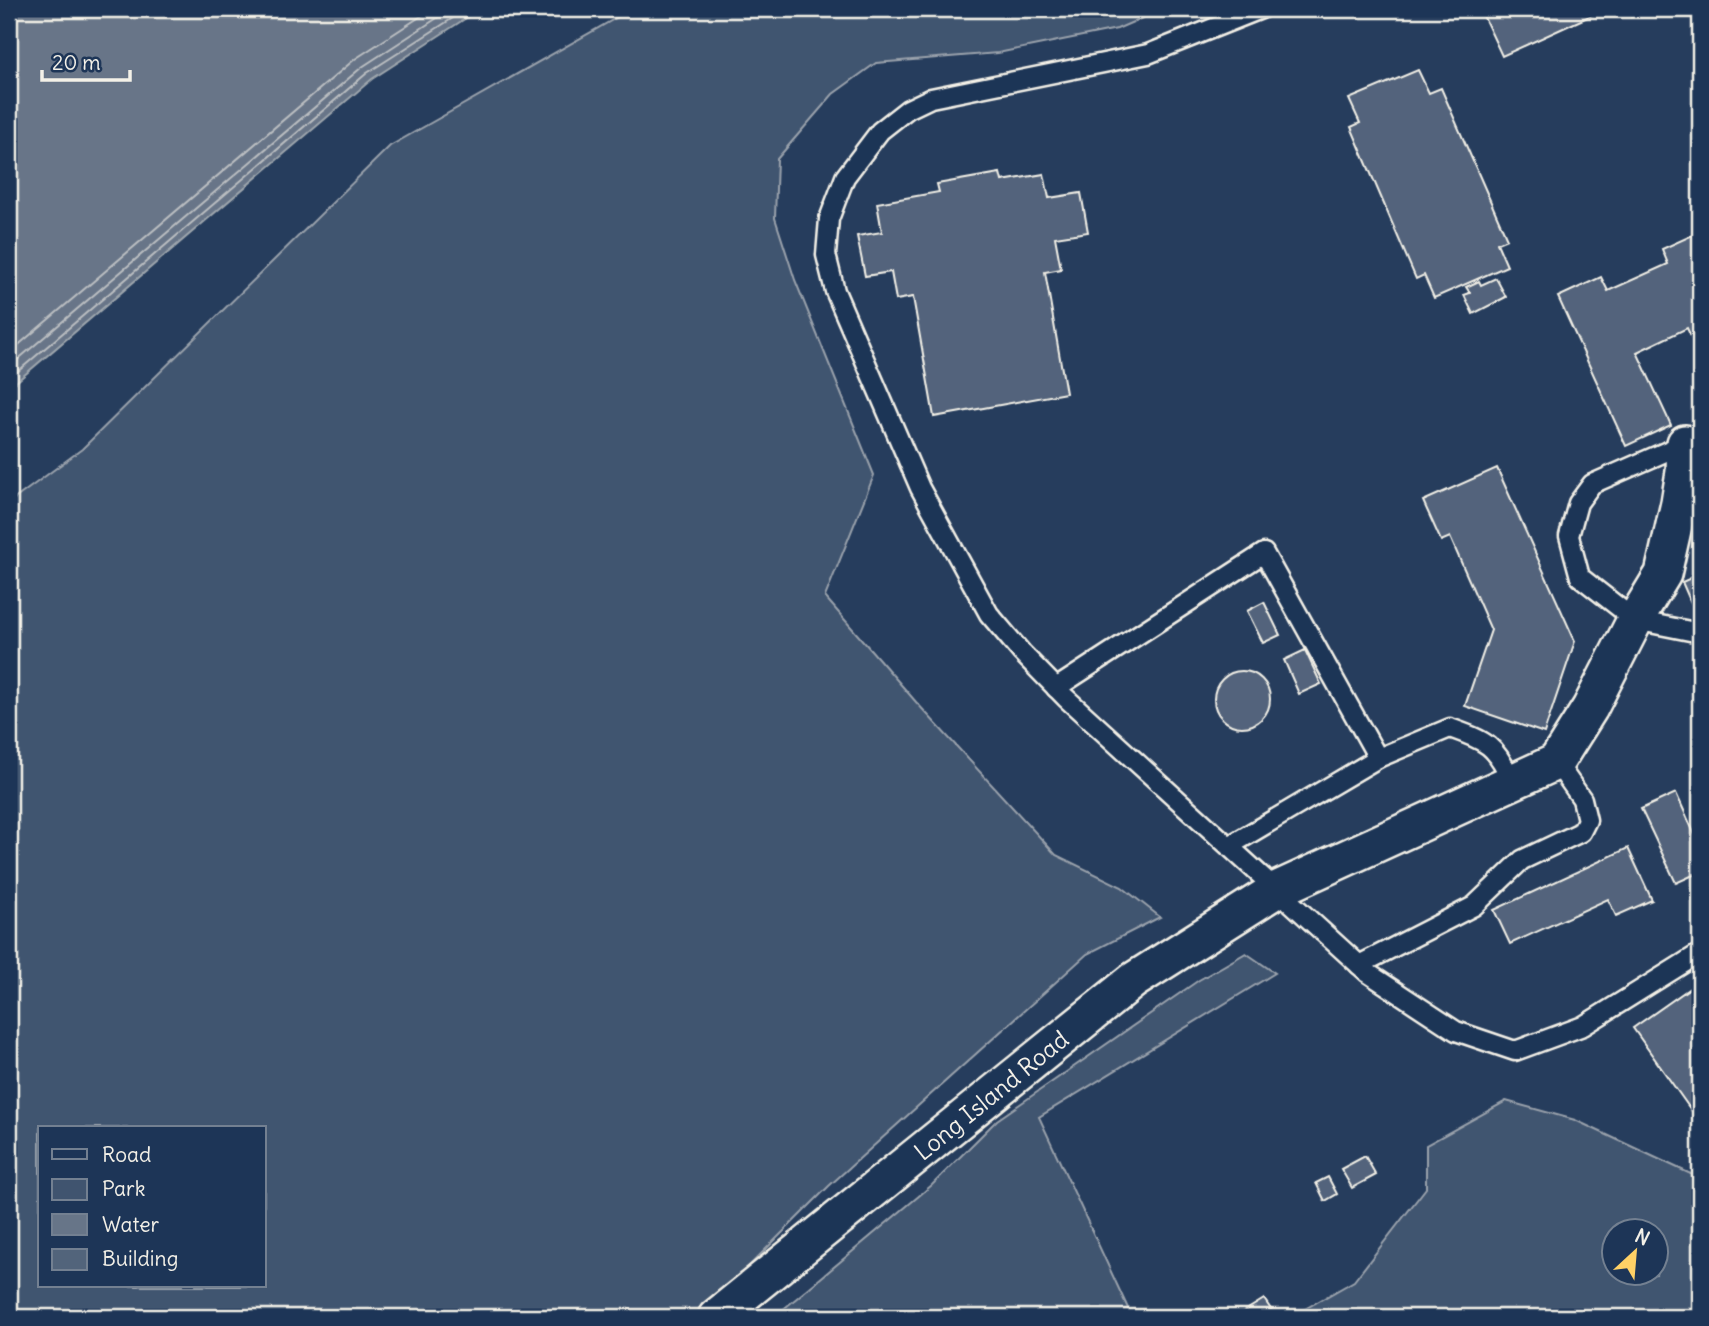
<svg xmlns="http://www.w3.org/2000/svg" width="1709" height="1326" font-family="Delius,sans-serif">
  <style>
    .green { fill: #40546f; stroke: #9aa2ac; stroke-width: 2; fill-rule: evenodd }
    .water { fill: #677588; stroke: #9fa7ae; stroke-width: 2 }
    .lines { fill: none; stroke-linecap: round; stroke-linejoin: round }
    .shore { stroke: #bcbfc2; stroke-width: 2 }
    .building { fill: #52647b; stroke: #f4f1e8; stroke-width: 2 }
    .service-casing { stroke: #f4f1e8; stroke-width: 23 }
    .minor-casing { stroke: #f4f1e8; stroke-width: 40 }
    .service { stroke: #1d3557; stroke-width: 18 }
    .minor { stroke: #1d3557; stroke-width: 35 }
    .labels { text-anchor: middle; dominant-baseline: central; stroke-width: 5; stroke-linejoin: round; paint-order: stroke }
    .street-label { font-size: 24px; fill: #f4f1e8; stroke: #1d3557 }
  </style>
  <rect width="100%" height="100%" fill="#263d5d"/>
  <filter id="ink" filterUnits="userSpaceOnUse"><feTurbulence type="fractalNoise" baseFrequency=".0143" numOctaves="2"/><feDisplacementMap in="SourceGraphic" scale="14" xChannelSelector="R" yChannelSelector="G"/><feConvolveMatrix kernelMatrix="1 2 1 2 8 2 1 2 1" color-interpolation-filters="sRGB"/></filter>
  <g filter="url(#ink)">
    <!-- green -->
    <g class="green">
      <path d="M632,9H1163L1117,29L998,53L876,63L833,94L777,159L775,218L795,280L874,475L825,597L916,702L1056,855L1122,887L1160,917L1087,954L829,1186L698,1317H9V503L82,449L390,146ZM40,1128H264V1286H40Z"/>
      <polygon points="1246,953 1275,973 1039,1117 1132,1317 774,1317 932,1185 997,1120 1199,980"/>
      <path d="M1506,1101L1575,1120L1695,1176L1700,1172V1317H1291L1354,1281L1426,1188V1145ZM1614,1232H1656V1274H1614Z"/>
    </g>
    <!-- water -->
    <polygon class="water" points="9,9 480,9 372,79 9,388"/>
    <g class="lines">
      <!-- shore -->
      <g class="shore">
        <polyline points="9,353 355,59 432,9"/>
        <polyline points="9,367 362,67 451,9"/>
        <polyline points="9,379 367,73 467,9"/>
      </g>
    </g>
    <!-- building -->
    <g class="building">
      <polygon points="1480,9 1605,9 1502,56"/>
      <polygon points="1627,9 1648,9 1631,17"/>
      <polygon points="1418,70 1429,93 1441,88 1507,239 1497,243 1507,266 1434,298 1424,275 1416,279 1351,127 1360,123 1349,99"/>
      <polygon points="1000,173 1002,181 1044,174 1049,198 1081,193 1088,232 1055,237 1061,269 1045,272 1066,393 934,417 913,297 896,300 891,272 865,276 857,236 882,232 877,203 939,192 937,184"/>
      <polygon points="1695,234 1700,247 1700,356 1687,328 1637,352 1671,425 1626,446 1558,297 1601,277 1608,291 1668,264 1662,249"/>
      <polygon points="1496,278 1506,297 1473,314 1464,295 1470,293 1466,287 1479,281 1481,285"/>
      <polygon points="1497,468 1575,641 1544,733 1465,706 1491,630 1450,537 1441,541 1423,501"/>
      <polygon points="1700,574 1700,618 1698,619 1682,582"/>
      <polygon points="1264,602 1280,635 1263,643 1247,611"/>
      <polygon points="1305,650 1321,684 1299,694 1284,660"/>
      <circle cx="1242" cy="699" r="28"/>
      <polygon points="1676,793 1700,846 1700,872 1676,883 1641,809"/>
      <polygon points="1628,848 1652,900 1616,916 1608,899 1510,944 1494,910"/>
      <polygon points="1700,981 1700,1118 1698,1120 1633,1028"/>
      <polygon points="1365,1156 1376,1175 1352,1188 1341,1169"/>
      <polygon points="1328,1177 1337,1194 1325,1201 1316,1183"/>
      <polygon points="1264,1299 1276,1317 1235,1317"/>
    </g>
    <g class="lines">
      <!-- service casing -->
      <g class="service-casing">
        <g id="service">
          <polyline points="1261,9 1148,54 931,98 908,109 880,131 845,177 829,219 826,255 835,291 920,488 989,614 1022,653 1066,698 1368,973 1456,1031 1515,1051 1583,1026 1700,953"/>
          <polyline points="1688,442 1592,484 1578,503 1569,536 1580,577 1635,620 1700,633"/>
          <path d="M1056,688L1264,553L1378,758L1450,728C1486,741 1497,745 1512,783"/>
          <polyline points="1229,846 1378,758"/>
          <polyline points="1359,965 1474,906 1522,860 1581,832 1587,820 1582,799 1556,762"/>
        </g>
      </g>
      <!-- minor casing -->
      <g class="minor-casing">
        <polyline id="minor" points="716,1317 1134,980 1276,890 1556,762 1590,708 1635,620 1663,574 1679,503 1684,472 1685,443"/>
      </g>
      <!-- service -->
      <use href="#service" class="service"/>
      <!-- minor -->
      <use href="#minor" class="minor"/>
    </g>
  </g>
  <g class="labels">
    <!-- street labels -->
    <g class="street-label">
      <text transform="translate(991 1095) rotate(-39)">Long Island Road</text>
    </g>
  </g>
  <!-- margin -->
  <rect width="1709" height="1326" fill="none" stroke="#1d3557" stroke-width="35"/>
  <rect x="18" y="18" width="1674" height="1291" fill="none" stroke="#f4f1e8" stroke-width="2.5" filter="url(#ink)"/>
  <!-- legend -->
  <rect x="38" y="1126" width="228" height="161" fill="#1d3557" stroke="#738091" stroke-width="2"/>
  <rect x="52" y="1149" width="35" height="10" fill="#1d3557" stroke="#738091" stroke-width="2"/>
  <text x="102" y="1162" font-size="21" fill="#f4f1e8">Road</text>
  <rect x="52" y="1179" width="35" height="21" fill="#40546f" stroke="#738091" stroke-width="2"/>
  <text x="102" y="1196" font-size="21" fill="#f4f1e8">Park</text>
  <rect x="52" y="1214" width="35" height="21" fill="#677588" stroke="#738091" stroke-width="2"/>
  <text x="102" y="1232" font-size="21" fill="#f4f1e8">Water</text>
  <rect x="52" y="1249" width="35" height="21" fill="#52647b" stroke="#738091" stroke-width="2"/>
  <text x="102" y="1266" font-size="21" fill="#f4f1e8">Building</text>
  <!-- north arrow -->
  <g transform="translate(1635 1252) rotate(26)"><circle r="33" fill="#1d3557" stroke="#738091" stroke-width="2"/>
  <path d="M0-5L12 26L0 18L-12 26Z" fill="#ffd166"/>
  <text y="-10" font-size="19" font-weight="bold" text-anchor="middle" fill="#f4f1e8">N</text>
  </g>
  <!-- scale -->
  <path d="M42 70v10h88v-10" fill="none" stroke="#f4f1e8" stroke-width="3.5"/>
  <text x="52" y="70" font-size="21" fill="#f4f1e8" stroke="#1d3557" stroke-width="5" paint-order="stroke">20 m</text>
</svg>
